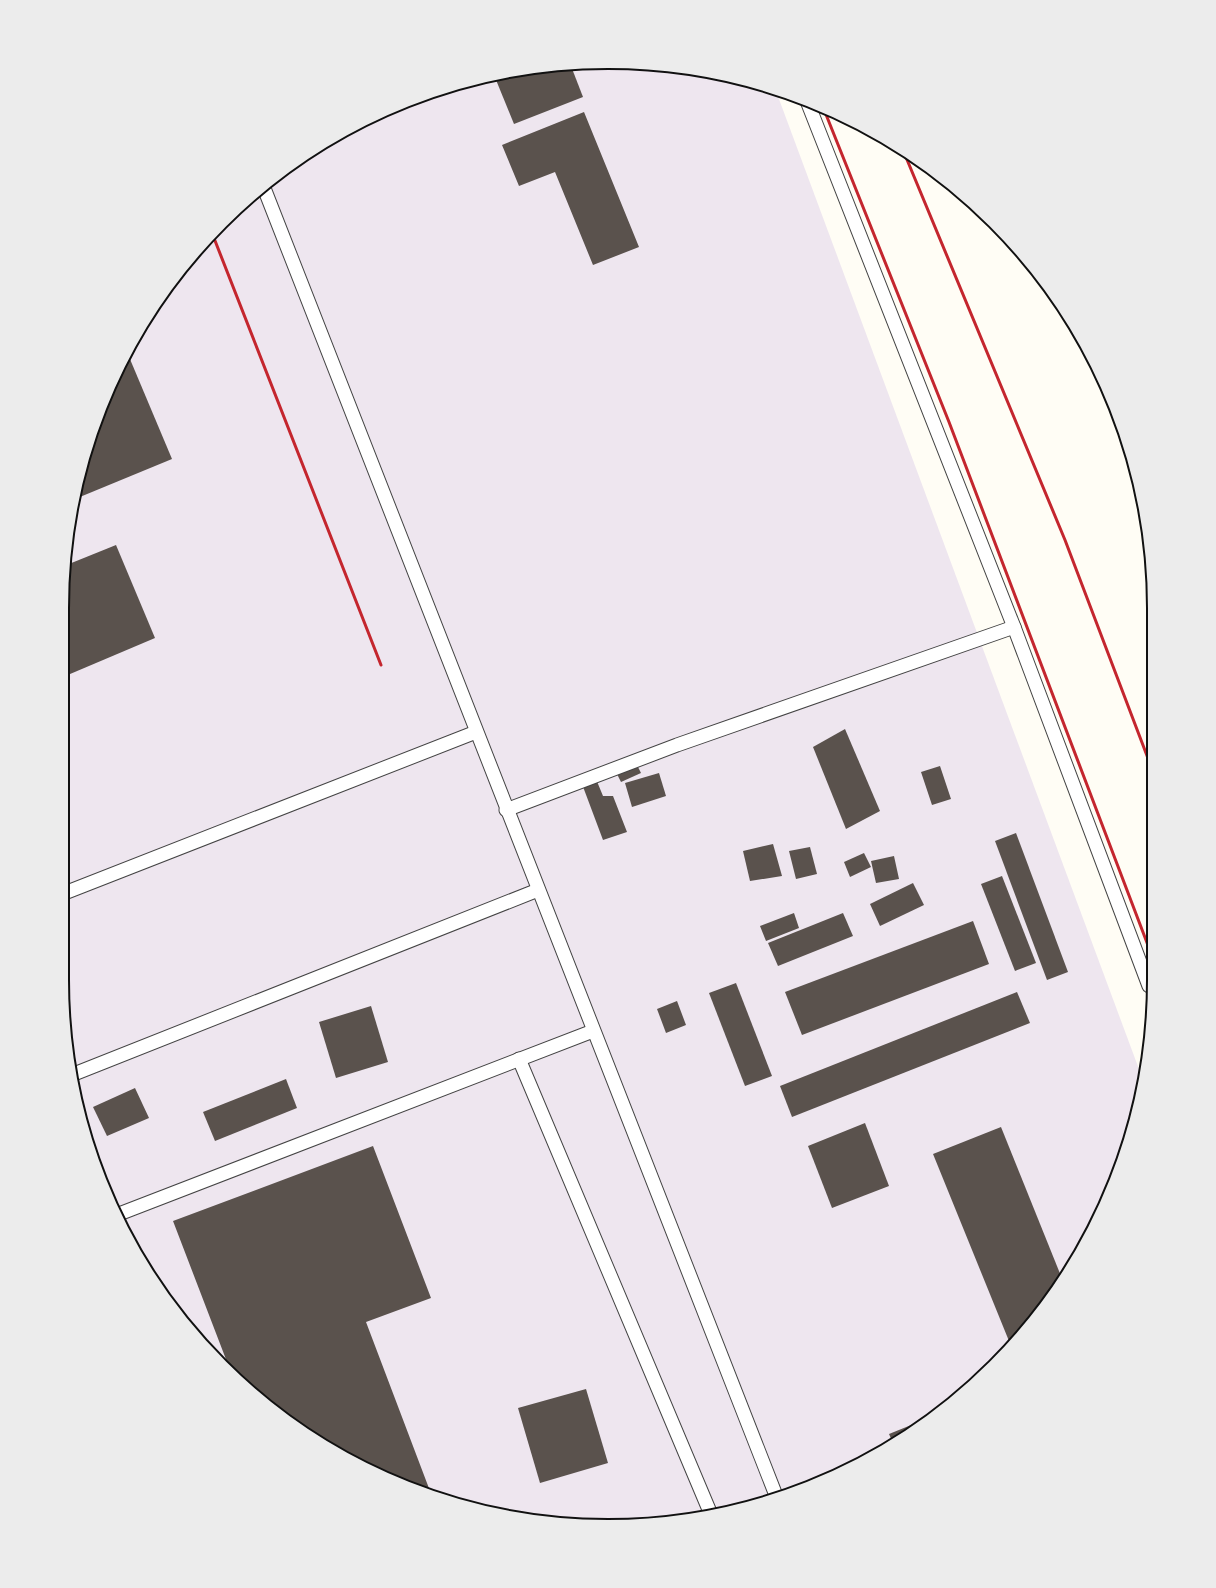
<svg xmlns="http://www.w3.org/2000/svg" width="1216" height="1588" font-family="Bitter,serif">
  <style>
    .industrial { fill: #eee6ef }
    .building { fill: #5a524d }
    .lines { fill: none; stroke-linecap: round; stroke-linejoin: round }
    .service-casing { stroke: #444; stroke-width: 15 }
    .service { stroke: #fff; stroke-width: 13 }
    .rail { stroke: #c4262e; stroke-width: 3 }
    .rim { fill: none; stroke: #111; stroke-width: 2 }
  </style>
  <rect width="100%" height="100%" fill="#fffdf5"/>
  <!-- industrial -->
  <polygon class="industrial" points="608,62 714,72 776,91 1143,1080 1125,1156 1062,1283 994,1366 912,1434 784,1497 644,1525 501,1515 366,1470 276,1413 222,1366 135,1253 81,1122 62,980 63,573 81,466 118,366 175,276 222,222 304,154 399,104 501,73"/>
  <!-- building -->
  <g class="building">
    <polygon points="571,66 583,97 514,124 494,75 501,73"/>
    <polygon points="584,112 639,247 593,265 555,172 519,186 502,145"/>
    <polygon points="127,352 172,459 75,499 81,466 118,366"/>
    <polygon points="116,545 155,638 63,677 64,566"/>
    <polygon points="845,729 880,811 846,829 813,747"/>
    <polygon points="636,763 641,773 621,782 616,772"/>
    <polygon points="940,766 951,799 932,805 921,772"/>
    <polygon points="659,773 666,796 632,807 625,783"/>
    <polygon points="596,779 603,796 613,796 627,832 603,840 582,784"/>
    <polygon points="1016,833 1068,972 1047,980 995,841"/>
    <polygon points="773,844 782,876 750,881 743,851"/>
    <polygon points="810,847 817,874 796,879 789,851"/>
    <polygon points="864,853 871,867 850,877 844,862"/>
    <polygon points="894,856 899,879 876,883 871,861"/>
    <polygon points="1002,876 1036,963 1015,971 981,884"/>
    <polygon points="913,883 924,905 880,926 870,904"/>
    <polygon points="794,913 799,928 766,941 760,926"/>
    <polygon points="843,913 853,936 778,966 768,943"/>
    <polygon points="973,921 989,964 802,1035 785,992"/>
    <polygon points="736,983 772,1076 745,1086 709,993"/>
    <polygon points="1017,992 1030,1023 792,1117 780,1086"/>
    <polygon points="677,1001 686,1025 666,1033 657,1009"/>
    <polygon points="371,1006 388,1062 336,1078 319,1022"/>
    <polygon points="286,1079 297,1108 215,1141 203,1112"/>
    <polygon points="135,1088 149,1118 107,1136 93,1107"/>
    <polygon points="865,1123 889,1186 832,1208 808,1146"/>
    <polygon points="1001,1127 1063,1281 1011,1346 933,1154"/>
    <polygon points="373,1146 431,1298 366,1322 430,1491 366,1470 276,1413 232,1375 173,1221"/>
    <polygon points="586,1389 608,1463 540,1483 518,1408"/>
    <polygon points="931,1417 912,1434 893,1443 889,1434"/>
  </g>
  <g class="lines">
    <!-- service casing -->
    <g class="service-casing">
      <g id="service">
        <polyline points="807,101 1014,627 1149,986"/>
        <polyline points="264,188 777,1498"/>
        <polyline points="506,810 677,745 1014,627"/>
        <polyline points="62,894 476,732"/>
        <polyline points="519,1059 710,1512"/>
        <polyline points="74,1074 538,890"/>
        <polyline points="119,1214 593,1031"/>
      </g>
    </g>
    <!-- service -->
    <use href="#service" class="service"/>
    <!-- rail -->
    <g class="rail">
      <polyline points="823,107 949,422 1149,948"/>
      <polyline points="903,150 1065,540 1149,761"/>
      <polyline points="212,233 381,665"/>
    </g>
  </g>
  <!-- crop -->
  <path d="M0 0H1216V1588H0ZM608 69H608A539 539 0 0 1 1147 608V980A539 539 0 0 1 608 1519H608A539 539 0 0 1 69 980V608A539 539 0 0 1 608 69Z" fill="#ececec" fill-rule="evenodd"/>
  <path class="rim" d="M608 69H608A539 539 0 0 1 1147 608V980A539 539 0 0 1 608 1519H608A539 539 0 0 1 69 980V608A539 539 0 0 1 608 69Z"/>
</svg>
